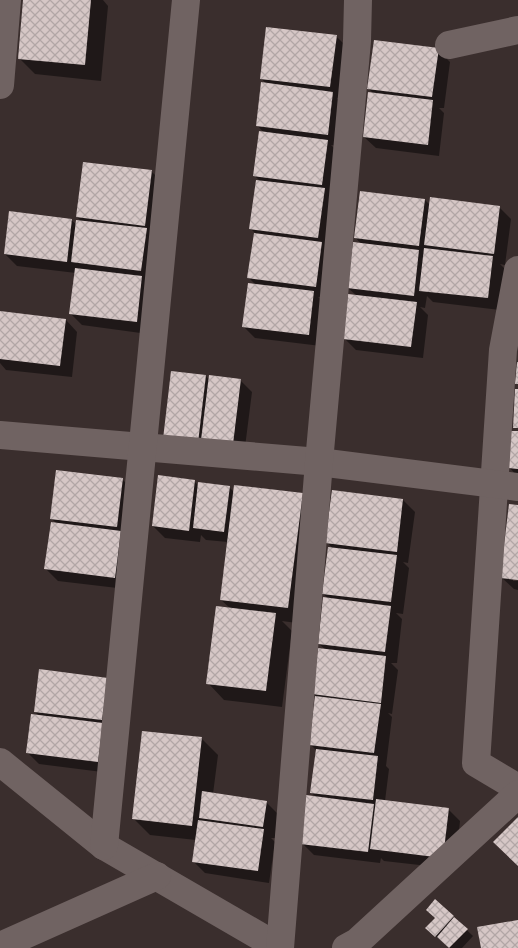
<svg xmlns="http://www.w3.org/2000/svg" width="518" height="948" font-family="Rubik,sans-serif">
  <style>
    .shadow { fill: #0007 }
    .building { fill: url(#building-cross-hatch) }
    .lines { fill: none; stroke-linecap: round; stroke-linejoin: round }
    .minor { stroke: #706362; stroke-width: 28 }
  </style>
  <defs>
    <pattern id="building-cross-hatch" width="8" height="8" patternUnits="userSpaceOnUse" patternTransform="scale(1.25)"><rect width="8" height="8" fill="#d6c7c6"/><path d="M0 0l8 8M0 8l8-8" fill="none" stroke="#b2a6a6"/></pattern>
  </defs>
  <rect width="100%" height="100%" fill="#3a2e2d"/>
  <!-- shadow -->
  <g class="shadow">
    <polygon points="24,0 103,0 108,6 101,81 35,74 19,58"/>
    <polygon points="336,36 348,48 342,98 337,98 344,105 339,146 331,145 339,153 327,298 318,297 326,304 321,346 255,338 243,326 256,285 249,278 255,233 251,229 260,181 254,175 265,134 257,125 267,85 261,78"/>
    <polygon points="438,50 450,62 444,108 439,108 444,113 439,156 376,148 364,137 374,94 369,89"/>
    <polygon points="151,171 163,183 148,334 82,325 70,313 76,273 17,266 5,254 71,220 77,225 82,222 77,217"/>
    <polygon points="425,200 431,206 499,207 511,219 505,265 500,264 505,269 500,310 433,302 427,296 425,308 420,307 428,315 423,358 356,350 344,338 357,296 348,288 361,244 355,237"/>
    <polygon points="0,312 66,320 77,332 72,377 6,370 0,363"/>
    <polygon points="206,376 209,380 240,380 252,392 244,455 176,450"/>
    <polygon points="518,432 518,477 509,467"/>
    <polygon points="122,479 134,491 126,589 58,581 46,569 57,524 51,518"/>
    <polygon points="194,481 199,486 229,487 234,492 302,494 318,511 304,624 282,621 292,631 282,707 224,700 208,683 231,609 221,600 228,542 206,540 201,535 200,542 165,538 153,526"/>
    <polygon points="403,500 415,512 408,563 403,562 409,568 403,614 396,613 402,619 397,663 391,663 398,670 392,714 388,713 392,717 386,766 389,769 385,801 448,809 460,821 455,869 384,861 381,858 380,863 314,855 302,843 317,798 311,792 317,751 310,744 316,696 313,694 326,650 319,644 329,599 323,594 333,549 327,542"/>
    <polygon points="518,506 518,579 513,578 513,581 518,581 518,590 514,589 502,578"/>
    <polygon points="107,679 110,773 39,764 27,752 40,717 35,712"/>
    <polygon points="201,738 218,755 213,794 266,802 278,814 275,838 271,838 275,842 269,883 205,873 193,861 196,840 150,835 134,819"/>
    <polygon points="453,917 473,936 462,948 450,948 433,934"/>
  </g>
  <!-- building -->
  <g class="building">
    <polygon points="23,0 91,0 85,65 18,59"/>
    <polygon points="266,27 337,35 330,87 260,79"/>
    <polygon points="374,40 439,48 432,97 367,89"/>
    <polygon points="261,82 333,92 328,135 256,126"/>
    <polygon points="368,92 433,100 428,145 363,137"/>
    <polygon points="259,131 328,140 322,185 253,176"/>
    <polygon points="83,162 152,170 145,226 76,217"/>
    <polygon points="256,180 325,188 318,238 249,229"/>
    <polygon points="360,191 425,199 419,246 354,238"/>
    <polygon points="430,197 500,206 494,254 424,245"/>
    <polygon points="9,211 72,219 67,262 4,254"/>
    <polygon points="76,220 147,228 141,271 71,262"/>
    <polygon points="254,233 322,242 316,287 247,278"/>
    <polygon points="353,242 419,250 414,296 347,288"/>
    <polygon points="424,248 493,256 488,298 419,291"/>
    <polygon points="75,268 142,276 137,322 69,314"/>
    <polygon points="248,283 314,291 309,335 242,327"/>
    <polygon points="348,294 417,302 411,347 343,339"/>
    <polygon points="0,311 66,319 60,366 0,359"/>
    <polygon points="517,362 518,362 518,384 515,384"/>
    <polygon points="171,371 206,375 198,443 163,439"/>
    <polygon points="209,375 241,379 233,444 201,440"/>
    <polygon points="515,389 518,389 518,428 513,428"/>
    <polygon points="510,431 518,431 518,469 507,468"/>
    <polygon points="56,470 123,478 117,527 50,519"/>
    <polygon points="158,475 195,480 189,531 152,526"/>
    <polygon points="198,482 230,486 224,532 193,528"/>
    <polygon points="234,485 303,493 288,608 220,600"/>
    <polygon points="332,490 403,499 397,552 325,543"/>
    <polygon points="509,504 518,505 518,580 500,578"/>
    <polygon points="51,522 121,531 115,578 44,569"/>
    <polygon points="328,547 397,555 391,602 322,594"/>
    <polygon points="323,597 391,606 385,652 318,644"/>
    <polygon points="216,606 276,613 266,691 206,684"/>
    <polygon points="318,648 386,656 381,703 312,694"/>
    <polygon points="39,669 108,678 102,720 34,712"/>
    <polygon points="315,696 381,704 374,753 309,745"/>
    <polygon points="31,714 103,723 98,762 26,753"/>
    <polygon points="142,731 202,737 192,826 132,819"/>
    <polygon points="316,749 378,756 373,800 310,793"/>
    <polygon points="202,791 267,801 263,827 199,818"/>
    <polygon points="306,795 374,804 368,852 300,844"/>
    <polygon points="376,799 449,808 443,858 370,849"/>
    <polygon points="518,817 518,866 493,842"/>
    <polygon points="198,820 264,829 258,871 192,862"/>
    <polygon points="435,899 454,916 435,937 425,928 435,918 426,910"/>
    <polygon points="454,917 468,929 449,948 437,937"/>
    <polygon points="518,920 518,948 481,948 477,927"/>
  </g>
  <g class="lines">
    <!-- minor -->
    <g class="minor">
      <polyline points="449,45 518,30"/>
      <polyline points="0,85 7,0"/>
      <polyline points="518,270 503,350 476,763 518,788"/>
      <polyline points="0,435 319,462 518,487"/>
      <polyline points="0,762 104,846 280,948"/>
      <polyline points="104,846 186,0"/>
      <polyline points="0,946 157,876"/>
      <polyline points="280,948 319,462 357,41 358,0"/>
      <polyline points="346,948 357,942 518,794"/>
    </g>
  </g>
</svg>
